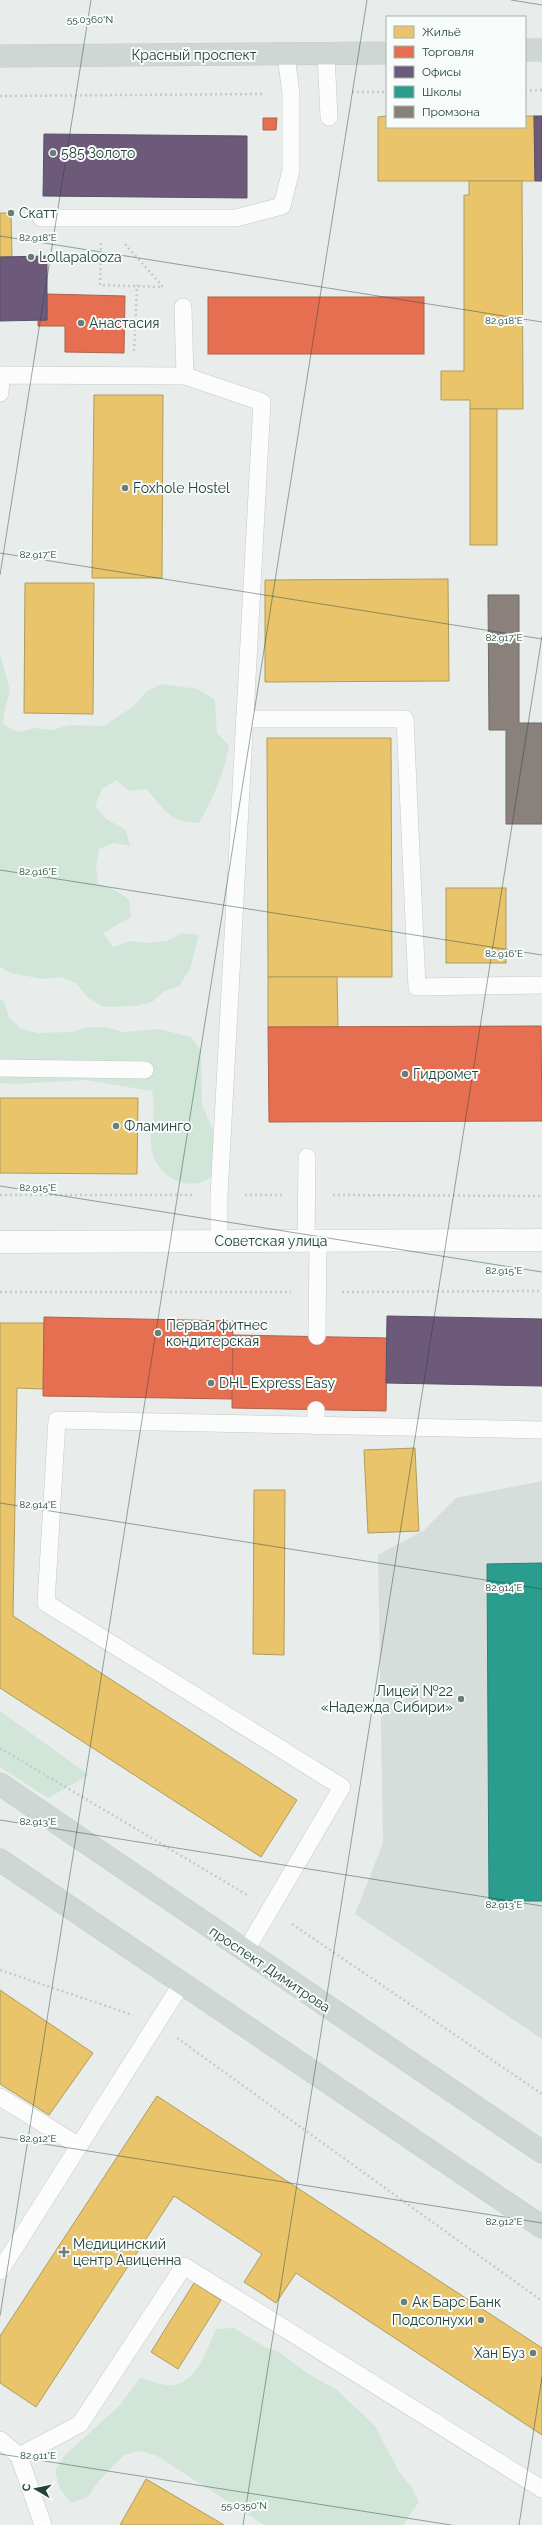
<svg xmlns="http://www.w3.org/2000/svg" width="542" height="2525" font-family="Raleway,sans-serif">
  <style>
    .built { fill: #d6dedb }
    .green { fill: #d1e6d8 }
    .homes { fill: #e9c46a; stroke: #ae9d5c }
    .shops { fill: #e76f51; stroke: #ac624a }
    .offices { fill: #6d597a; stroke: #575267 }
    .schools { fill: #2a9d8f; stroke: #288276 }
    .industry { fill: #8a817c; stroke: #6b6e68 }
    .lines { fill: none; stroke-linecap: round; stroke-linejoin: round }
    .service-casing { stroke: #c5cac8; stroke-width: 18 }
    .tertiary-casing { stroke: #c5cac8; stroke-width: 23 }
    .primary-casing { stroke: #c3ccc9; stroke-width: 23 }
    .path { stroke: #c3ccca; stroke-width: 2.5; stroke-dasharray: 2 3; stroke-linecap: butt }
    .service { stroke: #fcfcfc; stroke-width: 17 }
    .tertiary { stroke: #fcfcfc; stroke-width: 22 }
    .primary { stroke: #cfd7d5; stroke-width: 22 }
    .ticks { fill: none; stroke: #24423a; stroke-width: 1; stroke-opacity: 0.45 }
    .poi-dot { fill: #697e78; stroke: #f7fbf9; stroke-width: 1.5 }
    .labels { text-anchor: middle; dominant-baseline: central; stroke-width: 4; stroke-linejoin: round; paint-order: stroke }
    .street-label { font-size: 14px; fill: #24423a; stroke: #f7fbf9 }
    .poi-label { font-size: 14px; fill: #24423a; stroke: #f7fbf9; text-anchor: start }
    .ticks-label { font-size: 10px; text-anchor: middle; fill: #24423a; stroke: #f7fbf9; stroke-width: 4; stroke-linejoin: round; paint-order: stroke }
  </style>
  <rect width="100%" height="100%" fill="#e8edeb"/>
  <!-- built -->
  <polygon class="built" points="542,1481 542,2039 355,1914 383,1843 378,1555 424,1530 456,1498"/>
  <!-- green -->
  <g class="green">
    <path d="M0,654L10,691L5,708L3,724L18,732L35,728L53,730L69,725L104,726L134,706L146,692L161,684L198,689L215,700L217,733L229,745C225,773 213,797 199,823C167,822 166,810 146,789L129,791L116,780L102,789L95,806L106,819L126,830L130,846L113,843L99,849L96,866L98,884L115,890L129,899L131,917L103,933L113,947L130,941L147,943L166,941L182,933L199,935L190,969L179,986L163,992L152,1002L136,1006L104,1007L88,998L76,983L60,977L43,979L10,973L0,967Z"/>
    <path d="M0,999L4,1001L9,1017L21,1029L38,1033L72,1032L88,1027H106L123,1032L159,1029L191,1037L201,1050L202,1104L218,1143L213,1176C209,1178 204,1182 199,1183C175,1188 151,1167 151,1143C150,1123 157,1114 152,1091L85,1080L16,1084L0,1083Z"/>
    <polygon points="0,1711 89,1775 48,1798 0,1767"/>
    <path d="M234,2328L263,2346L279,2352L307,2373L337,2390L375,2426L399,2472L411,2486L419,2502L403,2525H264L157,2456L141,2451L124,2455L98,2482L88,2497L71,2503L60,2489L55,2471L64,2456L119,2406L140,2378C149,2380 165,2387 174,2385C198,2381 207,2348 216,2329Z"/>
  </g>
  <!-- homes -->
  <g class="homes">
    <polygon points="387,116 387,127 525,127 525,116 534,116 535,181 378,181 378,117"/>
    <polygon points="469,181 522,181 523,409 470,409 470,400 441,400 441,371 464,371 464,195 469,195"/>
    <polygon points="0,213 11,213 12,257 0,257"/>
    <polygon points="94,395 163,395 162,578 92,578"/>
    <rect x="470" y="409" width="27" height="136"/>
    <polygon points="448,579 449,681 265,682 265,580"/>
    <polygon points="25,583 94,583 93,714 24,713"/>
    <polygon points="267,738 391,738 392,977 268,977"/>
    <rect x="446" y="888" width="60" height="75"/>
    <polygon points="268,977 337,977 338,1027 268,1027"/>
    <polygon points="0,1098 138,1098 137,1174 0,1173"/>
    <polygon points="0,1323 44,1323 43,1389 17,1388 13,1616 297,1800 261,1857 0,1688"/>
    <polygon points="415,1448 419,1531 368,1533 364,1450"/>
    <polygon points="254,1490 285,1490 284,1655 253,1654"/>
    <polygon points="0,1990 93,2053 49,2115 0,2084"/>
    <polygon points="157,2096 542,2348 542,2435 296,2273 276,2303 244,2282 262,2254 174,2196 36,2407 0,2383 0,2336"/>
    <polygon points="194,2283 221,2300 178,2369 151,2352"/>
    <polygon points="146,2479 224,2525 120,2525"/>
  </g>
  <!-- shops -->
  <g class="shops">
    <polygon points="263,118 277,118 276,130 263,130"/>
    <polygon points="47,294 125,296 124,353 65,352 65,326 38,326 38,321 47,320"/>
    <rect x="208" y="297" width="216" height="57"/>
    <polygon points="541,1026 542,1121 269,1122 268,1027"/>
    <polygon points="44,1317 233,1321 232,1399 43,1396"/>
    <polygon points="233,1335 387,1338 386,1411 232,1408"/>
  </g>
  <!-- offices -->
  <g class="offices">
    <polygon points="534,116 542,116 542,181 535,181"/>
    <polygon points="44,134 247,136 247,198 43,196"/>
    <polygon points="47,256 47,320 0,321 0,257"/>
    <polygon points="387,1316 542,1319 542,1386 386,1383"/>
  </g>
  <!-- schools -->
  <polygon class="schools" points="542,1563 542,1901 489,1901 487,1564"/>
  <!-- industry -->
  <polygon class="industry" points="488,595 519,595 519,723 542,723 542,824 506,824 506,730 489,730"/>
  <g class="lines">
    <!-- service casing -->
    <g class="service-casing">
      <g id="service">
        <polyline points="326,54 329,117"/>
        <polyline points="41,218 236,218 282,206 291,170 291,94 286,55"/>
        <polyline points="183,307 185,376"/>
        <polyline points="0,393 1,375 185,376 262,402 219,1195 219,1241"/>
        <polyline points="245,719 405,719 417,987 542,985"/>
        <polyline points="0,1068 145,1070"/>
        <polyline points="306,1241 307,1157"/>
        <polyline points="317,1336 318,1241"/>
        <polyline points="316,1426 316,1410"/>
        <polyline points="245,1952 342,1787 46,1603 57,1420 541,1430"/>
        <polyline points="0,2097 79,2146"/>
        <polyline points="0,2271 182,1983"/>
        <polyline points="0,2440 19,2456 43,2525"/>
        <polyline points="19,2456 80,2424 184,2266 542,2489"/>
      </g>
    </g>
    <!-- tertiary casing -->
    <g class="tertiary-casing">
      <polyline id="tertiary" points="0,1242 542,1240"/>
    </g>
    <!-- primary casing -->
    <g class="primary-casing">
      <g id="primary">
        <polyline points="525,50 542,50"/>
        <polyline points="0,56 387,53"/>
        <polyline points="0,1784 542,2152"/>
        <polyline points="0,1860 542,2227"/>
      </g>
    </g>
    <!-- path -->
    <g class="path">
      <polyline points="525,91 542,90"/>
      <polyline points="352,92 387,92"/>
      <polyline points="0,96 265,94"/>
      <polyline points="101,243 100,285 163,287"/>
      <polyline points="125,244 165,289"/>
      <polyline points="134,351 137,285"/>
      <polyline points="0,1195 194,1195"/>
      <polyline points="245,1195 282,1195"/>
      <polyline points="333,1195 542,1196"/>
      <polyline points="0,1292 291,1292"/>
      <polyline points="342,1292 542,1291"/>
      <polyline points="0,1748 249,1896"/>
      <polyline points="292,1924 542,2094"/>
      <polyline points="0,1970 133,2015"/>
      <polyline points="177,2038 542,2301"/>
    </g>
    <!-- service -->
    <use href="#service" class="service"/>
    <!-- tertiary -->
    <use href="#tertiary" class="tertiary"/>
    <!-- primary -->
    <use href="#primary" class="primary"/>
  </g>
  <!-- ticks -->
  <path class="ticks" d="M511,0L542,5M0,236L542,322M0,553L542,639M0,575L91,0M0,870L542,955M0,1186L542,1272M0,1503L542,1589M0,1820L542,1906M0,2137L542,2223M0,2316L367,0M0,2454L451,2525M243,2525L542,636M519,2525L542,2377"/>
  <!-- markers -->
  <g class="poi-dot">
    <circle cx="53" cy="153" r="4"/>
    <circle cx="11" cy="213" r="4"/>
    <circle cx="31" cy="257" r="4"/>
    <circle cx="81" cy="323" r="4"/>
    <circle cx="125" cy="488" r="4"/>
    <circle cx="405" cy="1074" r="4"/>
    <circle cx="116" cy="1126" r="4"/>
    <circle cx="158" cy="1333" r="4"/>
    <circle cx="211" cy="1383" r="4"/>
    <circle cx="461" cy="1699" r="4"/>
    <path d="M62 2246h4v4h4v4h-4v4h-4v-4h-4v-4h4z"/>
    <circle cx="404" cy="2302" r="4"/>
    <circle cx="481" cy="2320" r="4"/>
    <circle cx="533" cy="2353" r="4"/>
  </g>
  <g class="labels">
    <!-- street labels -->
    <g class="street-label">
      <text x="194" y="55">Красный проспект</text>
      <text x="271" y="1241">Советская улица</text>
      <text transform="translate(270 1969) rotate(34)">проспект Димитрова</text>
    </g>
    <!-- poi labels -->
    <g class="poi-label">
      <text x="61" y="153">585 Золото</text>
      <text x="19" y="213">Скатт</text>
      <text x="39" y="257">Lollapalooza</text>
      <text x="89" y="323">Анастасия</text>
      <text x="133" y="488">Foxhole Hostel</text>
      <text x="413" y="1074">Гидромет</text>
      <text x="124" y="1126">Фламинго</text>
      <text x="166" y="1325">Первая фитнес<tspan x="166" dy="16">кондитерская</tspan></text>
      <text x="219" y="1383">DHL Express Easy</text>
      <text x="453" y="1691" text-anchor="end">Лицей №22<tspan x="453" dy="16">«Надежда Сибири»</tspan></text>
      <text x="73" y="2244">Медицинский<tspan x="73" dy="16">центр Авиценна</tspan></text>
      <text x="412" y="2302">Ак Барс Банк</text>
      <text x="473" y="2320" text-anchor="end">Подсолнухи</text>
      <text x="525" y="2353" text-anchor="end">Хан Буз</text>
    </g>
  </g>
  <g class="ticks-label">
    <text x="90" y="23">55.0360°N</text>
    <text x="38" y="241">82.918°E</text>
    <text x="504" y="324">82.918°E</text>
    <text x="38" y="558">82.917°E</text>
    <text x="504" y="641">82.917°E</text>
    <text x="38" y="875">82.916°E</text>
    <text x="504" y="957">82.916°E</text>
    <text x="38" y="1191">82.915°E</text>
    <text x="504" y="1274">82.915°E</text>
    <text x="38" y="1508">82.914°E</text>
    <text x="504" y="1591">82.914°E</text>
    <text x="38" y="1825">82.913°E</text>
    <text x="504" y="1908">82.913°E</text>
    <text x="38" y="2142">82.912°E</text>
    <text x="504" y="2225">82.912°E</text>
    <text x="38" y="2459">82.911°E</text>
    <text x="244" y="2509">55.0350°N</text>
  </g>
  <!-- legend -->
  <rect x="386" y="16" width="140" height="112" fill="#f7fbf9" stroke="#a3b1ad"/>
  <rect x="394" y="26" width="20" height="12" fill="#e9c46a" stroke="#a3b1ad"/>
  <text x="422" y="36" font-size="12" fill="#24423a">Жильё</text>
  <rect x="394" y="46" width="20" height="12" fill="#e76f51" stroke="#a3b1ad"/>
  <text x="422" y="56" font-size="12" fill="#24423a">Торговля</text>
  <rect x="394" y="66" width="20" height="12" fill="#6d597a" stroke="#a3b1ad"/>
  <text x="422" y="76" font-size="12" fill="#24423a">Офисы</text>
  <rect x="394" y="86" width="20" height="12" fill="#2a9d8f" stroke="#a3b1ad"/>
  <text x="422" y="96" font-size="12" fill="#24423a">Школы</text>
  <rect x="394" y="106" width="20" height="12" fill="#8a817c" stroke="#a3b1ad"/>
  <text x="422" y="116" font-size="12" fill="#24423a">Промзона</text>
  <!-- north arrow -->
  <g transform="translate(36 2489) rotate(279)" stroke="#f7fbf9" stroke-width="3" paint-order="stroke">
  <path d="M0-3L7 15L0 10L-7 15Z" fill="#24423a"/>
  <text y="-6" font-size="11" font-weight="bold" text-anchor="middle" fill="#24423a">С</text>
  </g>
</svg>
